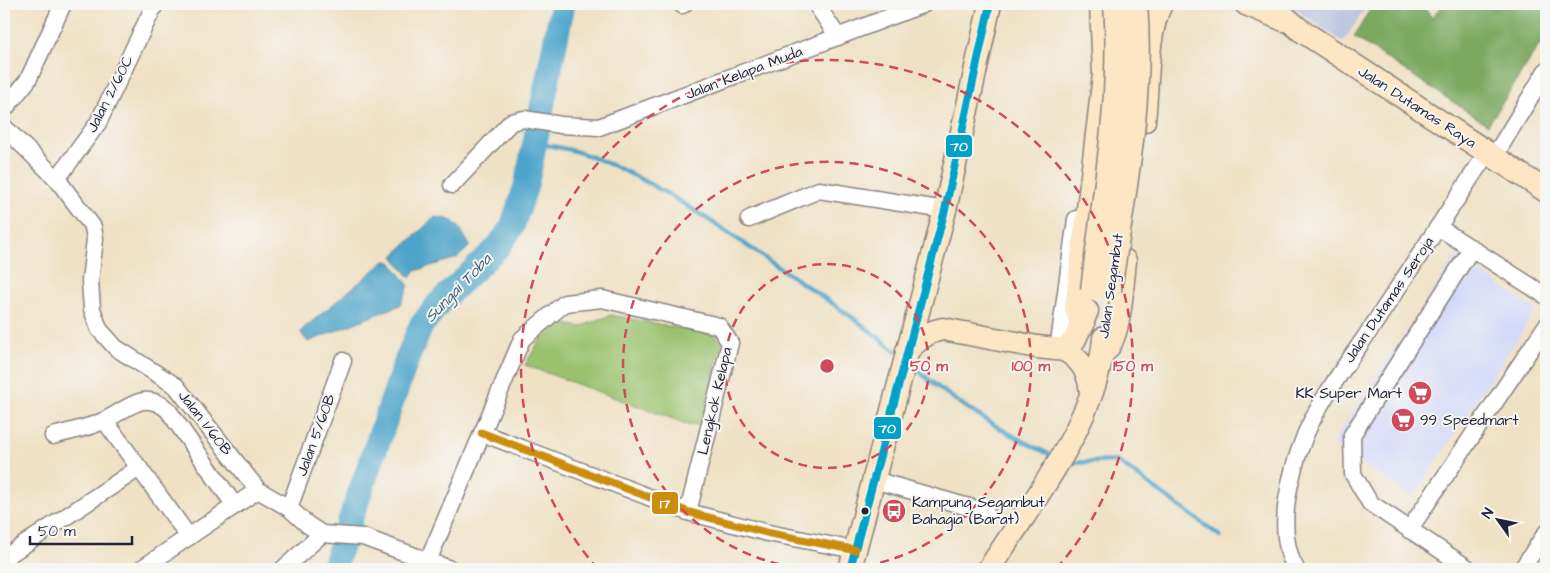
<svg xmlns="http://www.w3.org/2000/svg" width="1550" height="573" font-family="'Architects Daughter',sans-serif">
  <style>
    .built { fill: #d3d8f9 }
    .industrial { fill: #bcc3de }
    .green { fill: #9ac26e; stroke: #5e7254 }
    .forest { fill: #7ba861; stroke: #4e654e }
    .water { fill: #4da4ca; stroke: #386382 }
    .lines { fill: none; stroke-linecap: round; stroke-linejoin: round }
    .stream { stroke: #4da4ca; stroke-width: 4.5 }
    .river { stroke: #4da4ca; stroke-width: 25 }
    .street-casing { stroke: #888280; stroke-width: 19 }
    .secondary-casing { stroke: #888280; stroke-width: 25 }
    .street { stroke: #fff; stroke-width: 16 }
    .secondary { stroke: #fce6c4; stroke-width: 22 }
    .secondary-bridge-casing { stroke: #888280; stroke-width: 25; stroke-linecap: butt }
    .secondary-bridge { stroke: #fce6c4; stroke-width: 22 }
    .bus-1-casing { stroke: #f6f6f2; stroke-width: 11 }
    .bus-2-casing { stroke: #f6f6f2; stroke-width: 11 }
    .bus-1 { stroke: #02a2c7; stroke-width: 8 }
    .bus-2 { stroke: #cc8c0c; stroke-width: 8 }
    .ring { fill: none; stroke: #d1495b; stroke-width: 2.5; stroke-dasharray: 9 6 }
    .bus-dot { fill: #22223b; stroke: #f6f6f2; stroke-width: 2 }
    .labels { text-anchor: middle; dominant-baseline: central; stroke-width: 4; stroke-linejoin: round; paint-order: stroke }
    .street-label { font-size: 15px; fill: #22223b; stroke: #f6f6f2 }
    .poi-label { font-size: 15px; fill: #22223b; stroke: #f6f6f2; text-anchor: start }
    .water-label { font-size: 16px; font-style: italic; fill: #355c7b; stroke: #f6f6f2 }
    .centre { fill: #d1495b; stroke: #f6f6f2; stroke-width: 2.5 }
    .ring-label { font-size: 15px; text-anchor: middle; font-weight: bold; fill: #d1495b; stroke: #f6f6f2; stroke-width: 4; stroke-linejoin: round; paint-order: stroke }
    .line-badge { stroke: #f6f6f2; stroke-width: 2 }
    .badge-label { font-size: 14px; text-anchor: middle; font-weight: bold; fill: #fff }
  </style>
  <rect width="100%" height="100%" fill="#f6f6f2"/>
  <filter id="ink" filterUnits="userSpaceOnUse"><feTurbulence type="fractalNoise" baseFrequency=".02" numOctaves="2"/><feDisplacementMap in="SourceGraphic" scale="10" xChannelSelector="R" yChannelSelector="G"/><feConvolveMatrix kernelMatrix="1 2 1 2 8 2 1 2 1" color-interpolation-filters="sRGB"/></filter>
  <filter id="wash" filterUnits="userSpaceOnUse"><feTurbulence type="fractalNoise" baseFrequency=".0096" numOctaves="4" result="noise"/><feDisplacementMap in="SourceGraphic" scale="20" xChannelSelector="R" yChannelSelector="G"/><feGaussianBlur stdDeviation="1.12" result="paint"/><feColorMatrix in="noise" values="0 0 0 0 0 0 0 0 0 0 0 0 0 0 0 0 0 1.4 0 .05"/><feComposite in="paint" operator="in"/></filter>
  <g filter="url(#wash)">
    <rect width="100%" height="100%" fill="#efe1c4"/>
    <!-- built -->
    <polygon class="built" points="1456,256 1536,310 1413,497 1332,444"/>
    <!-- industrial -->
    <polygon class="industrial" points="1287,4 1368,4 1343,42"/>
    <!-- green -->
    <polygon class="green" points="611,315 714,335 722,343 701,425 687,424 525,365 545,332 559,323 580,327"/>
    <!-- forest -->
    <polygon class="forest" points="1373,4 1423,4 1432,18 1443,4 1546,4 1546,35 1488,125 1354,37"/>
    <!-- water -->
    <g class="water">
      <path d="M435,217C457,218 460,228 470,246L457,258L415,271L410,278L393,256Z"/>
      <polygon points="385,261 391,262 409,286 400,305 308,342 301,333 303,329"/>
    </g>
    <g class="lines">
      <!-- stream -->
      <g class="stream">
        <path d="M536,143C551,146 567,148 581,153C654,178 718,226 781,269C820,295 859,320 895,351"/>
        <path d="M915,368C955,403 1000,431 1049,454"/>
        <polyline points="1067,463 1117,461 1220,536"/>
      </g>
      <!-- river -->
      <polyline class="river" points="333,569 407,359 421,326 439,303 497,248 512,227 526,186 563,4"/>
    </g>
  </g>
  <g filter="url(#ink)">
    <g class="lines">
      <!-- street casing -->
      <g class="street-casing">
        <g id="street">
          <polyline points="816,4 838,37"/>
          <polyline points="682,5 684,4"/>
          <polyline points="4,110 28,80 63,4"/>
          <polyline points="4,127 57,179 93,227 95,239 90,281 92,309 99,329 116,348 176,386 258,490 289,508 308,525 322,534 363,537 450,569"/>
          <polyline points="1494,157 1546,71"/>
          <polyline points="57,179 98,123 155,4"/>
          <polyline points="452,185 511,122 524,119 561,125 599,127 924,4"/>
          <polyline points="749,219 819,190 945,210"/>
          <polyline points="1438,227 1546,296"/>
          <polyline points="1058,350 1076,219"/>
          <polyline points="105,421 189,537"/>
          <polyline points="482,433 688,512 768,533 855,550"/>
          <path d="M53,436C69,431 90,428 105,420C128,409 144,389 168,410L235,506"/>
          <polyline points="874,480 986,512"/>
          <polyline points="289,508 343,361"/>
          <polyline points="1409,530 1546,326"/>
          <polyline points="4,558 139,468"/>
          <polyline points="428,561 522,339 565,303 602,299 719,326 730,343 688,512"/>
          <polyline points="141,569 258,490"/>
          <polyline points="283,569 322,534"/>
          <path d="M1296,569C1274,531 1290,472 1306,433C1323,395 1349,361 1372,327C1410,269 1449,211 1487,153"/>
          <polyline points="1469,569 1370,503 1353,474 1352,435 1472,248"/>
          <polyline points="1522,569 1546,533"/>
        </g>
      </g>
      <!-- secondary casing -->
      <g class="secondary-casing">
        <g id="secondary">
          <polyline points="1246,4 1284,20"/>
          <polyline points="1270,4 1299,29 1546,191"/>
          <path d="M1144,121C1148,86 1146,35 1161,4"/>
          <polyline points="1083,325 1076,309 1104,75 1101,4"/>
          <path d="M1065,350C1082,361 1089,372 1091,393"/>
          <path d="M907,351C919,339 927,332 943,329L1037,347L1065,350L1075,339L1087,311"/>
          <path d="M1103,353C1121,340 1122,284 1125,261"/>
          <polyline points="850,569 945,210 990,4"/>
          <path d="M989,569C1033,500 1097,422 1104,338"/>
        </g>
      </g>
      <!-- street -->
      <use href="#street" class="street"/>
      <!-- secondary -->
      <use href="#secondary" class="secondary"/>
      <!-- secondary-bridge casing -->
      <g class="secondary-bridge-casing">
        <g id="secondary-bridge">
          <path d="M1092,290C1103,195 1122,99 1115,4"/>
          <path d="M1110,290C1124,195 1144,100 1136,4"/>
        </g>
      </g>
      <!-- secondary-bridge -->
      <use href="#secondary-bridge" class="secondary-bridge"/>
      <!-- bus-1 casing -->
      <g class="bus-1-casing">
        <polyline id="bus-1" points="850,569 945,210 990,4"/>
      </g>
      <!-- bus-2 casing -->
      <g class="bus-2-casing">
        <polyline id="bus-2" points="482,433 688,512 768,533 855,550"/>
      </g>
      <!-- bus-1 -->
      <use href="#bus-1" class="bus-1"/>
      <!-- bus-2 -->
      <use href="#bus-2" class="bus-2"/>
    </g>
  </g>
  <!-- distance rings -->
  <g class="ring">
    <circle cx="827" cy="366" r="102"/>
    <path d="M809 569A204 204 0 1 1 845 569"/>
    <path d="M598 569A306 306 0 1 1 1056 569"/>
  </g>
  <!-- icons -->
  <defs>
    <g id="supermarket-disc" transform="scale(1.25)"><circle r="9.5" fill="#d1495b" stroke="#f6f6f2"/><path d="M-6-5.5h2.5l.6 2H6L4.5 2H-2.5L-4.4-4H-6ZM-1.5 3.2a1.3 1.3 0 1 0 .1 0ZM3 3.2a1.3 1.3 0 1 0 .1 0Z" fill="#fff"/></g>
    <g id="bus-disc" transform="scale(1.25)"><circle r="9.5" fill="#d1495b" stroke="#f6f6f2"/><path d="M-5-6H5V4H4V6H2V4H-2V6H-4V4H-5ZM-3.5-4V0h7V-4ZM-3.5 1.2v1.5H-2V1.2ZM2 1.2v1.5H3.5V1.2Z" fill="#fff"/></g>
  </defs>
  <g fill-rule="evenodd">
    <use href="#supermarket-disc" x="1420" y="393"/>
    <use href="#supermarket-disc" x="1403" y="420"/>
    <use href="#bus-disc" x="894" y="511"/>
  </g>
  <!-- markers -->
  <circle class="bus-dot" cx="865" cy="511" r="4.5"/>
  <g class="labels">
    <!-- street labels -->
    <g class="street-label">
      <text transform="translate(744 73) rotate(-21)">Jalan Kelapa Muda</text>
      <text transform="translate(110 94) rotate(-63)">Jalan 2/60C</text>
      <text transform="translate(1417 107) rotate(33)">Jalan Dutamas Raya</text>
      <text transform="translate(1111 286) rotate(-82)">Jalan Segambut</text>
      <text transform="translate(1389 300) rotate(-56)">Jalan Dutamas Seroja</text>
      <text transform="translate(715 401) rotate(-77)">Lengkok Kelapa</text>
      <text transform="translate(205 423) rotate(52)">Jalan 1/60B</text>
      <text transform="translate(316 435) rotate(-70)">Jalan 5/60B</text>
    </g>
    <!-- poi labels -->
    <g class="poi-label">
      <text x="1402" y="393" text-anchor="end">KK Super Mart</text>
      <text x="1420" y="420">99 Speedmart</text>
      <text x="912" y="502">Kampung Segambut<tspan x="912" dy="17">Bahagia (Barat)</tspan></text>
    </g>
    <!-- water labels -->
    <g class="water-label">
      <text transform="translate(458 288) rotate(-46)">Sungai Toba</text>
    </g>
  </g>
  <circle cx="827" cy="366" r="8" class="centre"/>
  <g class="ring-label">
    <text x="929" y="371">50 m</text>
    <text x="1031" y="371">100 m</text>
    <text x="1133" y="371">150 m</text>
  </g>
  <g class="line-badge">
    <rect x="945" y="134" width="28" height="24" rx="5" fill="#02a2c7"/>
    <rect x="873" y="416" width="29" height="24" rx="5" fill="#02a2c7"/>
    <rect x="651" y="491" width="28" height="24" rx="5" fill="#cc8c0c"/>
  </g>
  <g class="badge-label">
    <text x="959" y="151">70</text>
    <text x="887" y="433">70</text>
    <text x="665" y="508">17</text>
  </g>
  <!-- margin -->
  <rect width="1550" height="573" fill="none" stroke="#f6f6f2" stroke-width="20"/>
  <!-- north arrow -->
  <g transform="translate(1498 520) rotate(303)" stroke="#f6f6f2" stroke-width="4" paint-order="stroke">
  <path d="M0-4L9 19L0 12L-9 19Z" fill="#22223b"/>
  <text y="-8" font-size="14" font-weight="bold" text-anchor="middle" fill="#22223b">N</text>
  </g>
  <!-- scale -->
  <path d="M30 536v8h102v-8" fill="none" stroke="#22223b" stroke-width="2.5"/>
  <text x="38" y="536" font-size="15" fill="#22223b" stroke="#f6f6f2" stroke-width="4" paint-order="stroke">50 m</text>
</svg>
